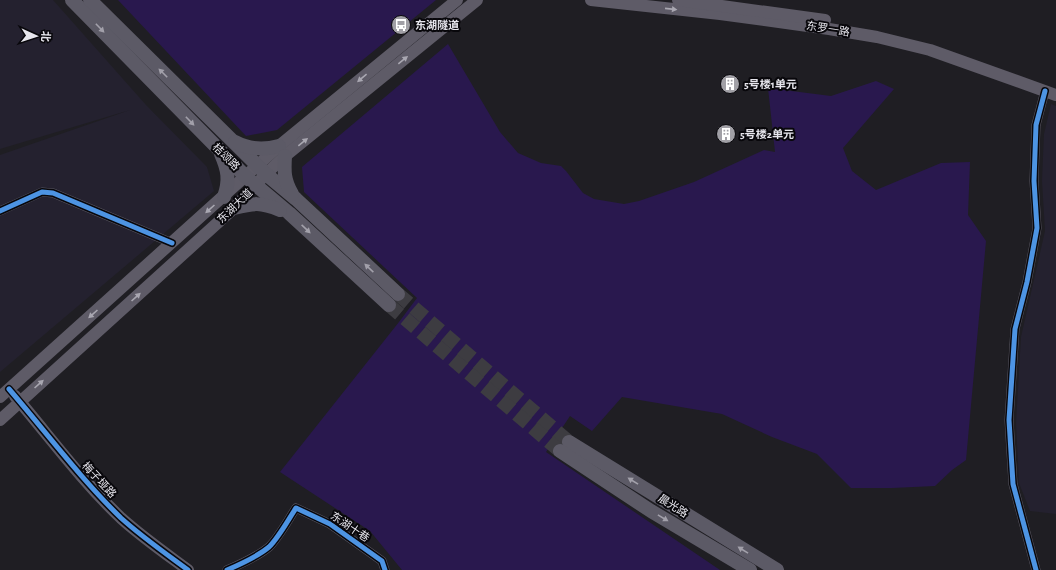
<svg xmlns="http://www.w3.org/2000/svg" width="1056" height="570" font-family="'Alegreya Sans','Noto Sans SC',sans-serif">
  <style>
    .built { fill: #24212f }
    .green { fill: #29184e }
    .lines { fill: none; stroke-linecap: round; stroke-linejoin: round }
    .primary-tunnel { stroke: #3d3c41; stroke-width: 14; stroke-dasharray: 14 7; stroke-linecap: butt }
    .street { stroke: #5b5964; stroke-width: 9 }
    .secondary { stroke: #5e5b67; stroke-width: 12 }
    .primary { stroke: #5c5a66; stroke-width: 14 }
    .cycleway-casing { stroke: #08070b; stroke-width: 8 }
    .cycleway { stroke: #4d94e3; stroke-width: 5 }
    .oneway { fill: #a9a7b1 }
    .oneway2 { fill: #a2a0aa }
    .labels { text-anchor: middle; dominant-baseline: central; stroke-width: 4; stroke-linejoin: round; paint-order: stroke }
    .poi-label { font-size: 11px; font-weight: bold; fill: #e7e6ed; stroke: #08070b; text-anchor: start }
    .street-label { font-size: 11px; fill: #e7e6ed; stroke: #08070b }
  </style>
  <rect width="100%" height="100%" fill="#1f1e23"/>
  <!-- built -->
  <g class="built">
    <polygon points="0,0 53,0 146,105 207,167 214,191 0,372 0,155 130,110 0,149"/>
    <polygon points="1051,104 1056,106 1056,514 1030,511 1019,483 1016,423 1021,337 1045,231 1042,181 1044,134"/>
  </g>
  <!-- green -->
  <g class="green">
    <polygon points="118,0 436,0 277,130 246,136"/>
    <polygon points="448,44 500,132 518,153 541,163 561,166 566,171 583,193 594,199 624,204 639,201 694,182 764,150 775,152 768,88 831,96 876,81 894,89 843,148 852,171 876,190 941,163 970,162 968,215 986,241 966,460 952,470 935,486 892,488 851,488 817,454 772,437 722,414 622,397 592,431 570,416 546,452 720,570 402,570 370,531 280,472 399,322 417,298 304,192 302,167"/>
  </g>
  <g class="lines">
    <!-- primary-tunnel -->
    <g class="primary-tunnel">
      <polyline points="398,294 569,442"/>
      <polyline points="389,305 560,451"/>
    </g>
    <!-- street -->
    <g class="street">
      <polyline points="0,211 42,192 53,193 172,243"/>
      <path d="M227,570C241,564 257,557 269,547C279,537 288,520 296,508L330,524L382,561L385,570"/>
      <polyline points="1036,570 1013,484 1009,420 1015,329 1027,282 1037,228 1034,181 1036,125 1045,91"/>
    </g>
    <!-- secondary -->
    <g class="secondary">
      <polyline points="591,0 720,14 829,29 877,37 930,50 1056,95"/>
      <polyline points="678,0 825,20"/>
      <path d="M15,396C50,437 82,481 121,518C142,537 165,553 188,570"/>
      <polyline points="0,397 279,146 457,0"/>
      <polyline points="0,420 234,208 266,174 285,156 477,0"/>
    </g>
    <!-- primary -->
    <g class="primary">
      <polyline points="72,0 246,177 289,213 389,305"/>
      <polyline points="90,0 266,174 296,199 398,294"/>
      <path d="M235,142C250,150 264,150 279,146"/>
      <path d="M221,154C228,170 230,180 224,197"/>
      <path d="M285,156C284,172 284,180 292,194"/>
      <path d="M234,208C254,203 260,202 280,210"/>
      <polyline points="569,442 777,570"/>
      <polyline points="560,451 651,511 750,570"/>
    </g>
    <!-- cycleway casing -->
    <g class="cycleway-casing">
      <g id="cycleway">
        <polyline points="0,211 42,192 53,193 172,243"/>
        <path d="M9,389C46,432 80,478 121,518C142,537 165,553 188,570"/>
        <path d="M227,570C241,564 257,557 269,547C279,537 288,520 296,508L330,524L382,561L385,570"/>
        <polyline points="1036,570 1013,484 1009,420 1015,329 1027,282 1037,228 1034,181 1036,125 1045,91"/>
      </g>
    </g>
    <!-- cycleway -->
    <use href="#cycleway" class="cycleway"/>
  </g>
  <!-- one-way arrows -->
  <defs><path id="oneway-solid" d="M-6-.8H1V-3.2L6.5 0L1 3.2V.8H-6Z"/></defs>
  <g class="oneway">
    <use href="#oneway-solid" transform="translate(671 9) rotate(6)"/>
    <use href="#oneway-solid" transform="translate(403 60) rotate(-39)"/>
    <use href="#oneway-solid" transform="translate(362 78) rotate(140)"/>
    <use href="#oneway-solid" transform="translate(303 142) rotate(-39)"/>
    <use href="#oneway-solid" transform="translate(210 209) rotate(138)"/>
    <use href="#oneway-solid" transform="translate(136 297) rotate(-42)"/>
    <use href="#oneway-solid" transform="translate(93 314) rotate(138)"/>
    <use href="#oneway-solid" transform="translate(39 384) rotate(-42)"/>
  </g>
  <g class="oneway2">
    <use href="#oneway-solid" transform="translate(100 28) rotate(46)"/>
    <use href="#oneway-solid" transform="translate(163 73) rotate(-135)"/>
    <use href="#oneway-solid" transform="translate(190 121) rotate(46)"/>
    <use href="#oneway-solid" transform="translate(306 229) rotate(43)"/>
    <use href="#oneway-solid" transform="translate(369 268) rotate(-137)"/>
    <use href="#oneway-solid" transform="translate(633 481) rotate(-148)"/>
    <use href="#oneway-solid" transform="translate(663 518) rotate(31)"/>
    <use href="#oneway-solid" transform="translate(743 550) rotate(-148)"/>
  </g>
  <!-- icons -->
  <defs>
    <g id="bus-disc" transform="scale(1)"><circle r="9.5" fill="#a1a0a6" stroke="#08070b"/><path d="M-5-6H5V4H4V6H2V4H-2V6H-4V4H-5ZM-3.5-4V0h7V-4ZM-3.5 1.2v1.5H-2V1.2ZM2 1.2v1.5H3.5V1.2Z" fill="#fff"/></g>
    <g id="building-disc" transform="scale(1)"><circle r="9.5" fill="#a1a0a6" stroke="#08070b"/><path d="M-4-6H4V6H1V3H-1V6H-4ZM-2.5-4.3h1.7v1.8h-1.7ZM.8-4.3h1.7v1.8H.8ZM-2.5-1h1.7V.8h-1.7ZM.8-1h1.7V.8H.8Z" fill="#fff"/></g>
  </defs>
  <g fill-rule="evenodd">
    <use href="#bus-disc" x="401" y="25"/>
    <use href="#building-disc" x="730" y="84"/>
    <use href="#building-disc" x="726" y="134"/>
  </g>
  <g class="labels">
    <!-- poi labels -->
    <g class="poi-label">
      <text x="415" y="25">东湖隧道</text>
      <text x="744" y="84">5号楼1单元</text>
      <text x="740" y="134">5号楼2单元</text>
    </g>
    <!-- street labels -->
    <g class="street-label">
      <text transform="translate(828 29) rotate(9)">东罗一路</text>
      <text transform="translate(226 157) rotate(45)">桔颂路</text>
      <text transform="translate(235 206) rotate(-44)">东湖大道</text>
      <text transform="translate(99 480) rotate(47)">梅子垭路</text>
      <text transform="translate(673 506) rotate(32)">晨光路</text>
      <text transform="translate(350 527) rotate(34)">东湖十巷</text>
    </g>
  </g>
  <!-- north arrow -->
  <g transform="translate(36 36) rotate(93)" stroke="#08070b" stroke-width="3" paint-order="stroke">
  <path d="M0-3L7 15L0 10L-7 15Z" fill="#e7e6ed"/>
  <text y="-6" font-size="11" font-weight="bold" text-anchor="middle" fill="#e7e6ed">北</text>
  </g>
</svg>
